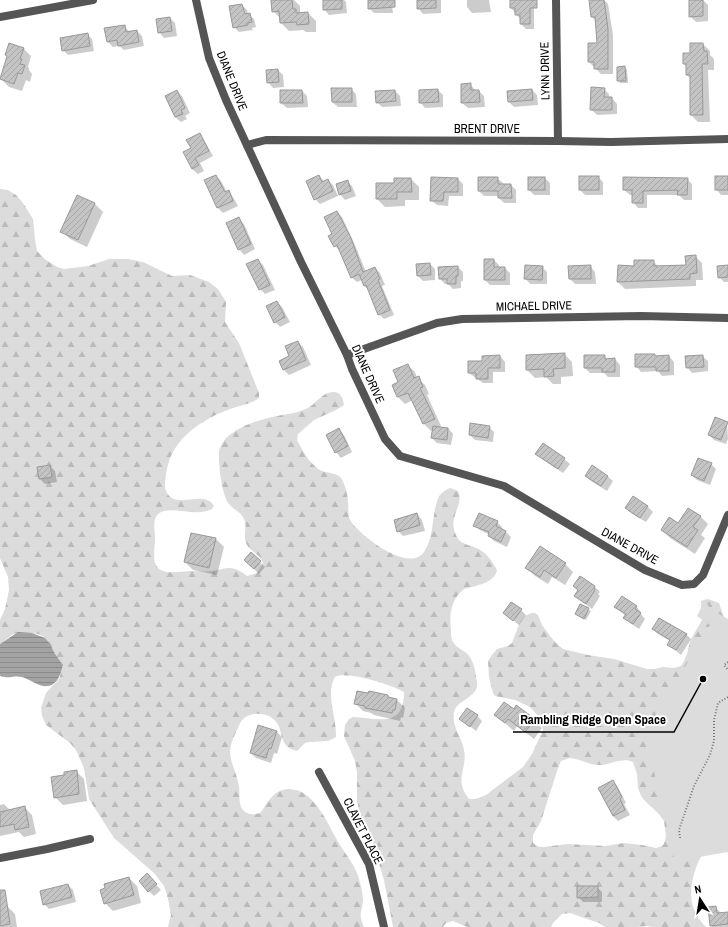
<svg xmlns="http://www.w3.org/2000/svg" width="728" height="927" font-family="'Archivo Narrow',sans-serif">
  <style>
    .forest { fill: url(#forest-firs); fill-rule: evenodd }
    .green { fill: #dcdcdc }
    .water { fill: url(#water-rules) }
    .shadow { fill: #0003 }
    .building { fill: url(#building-hatch); stroke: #999 }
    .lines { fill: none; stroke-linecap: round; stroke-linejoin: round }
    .path { stroke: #777; stroke-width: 2; stroke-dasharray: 1 2; stroke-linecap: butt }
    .street { stroke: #555; stroke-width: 8 }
    .labels { text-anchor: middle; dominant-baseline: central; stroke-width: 4; stroke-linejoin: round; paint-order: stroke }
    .street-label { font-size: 12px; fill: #000; stroke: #fff }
    .leader { fill: none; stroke: #000; stroke-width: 1.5 }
    .callout-dot { fill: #000; stroke: #fff; stroke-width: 1.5 }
    .callout-label { font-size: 13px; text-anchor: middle; font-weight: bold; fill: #000; stroke: #fff; stroke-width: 4; stroke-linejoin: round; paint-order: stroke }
  </style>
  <defs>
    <pattern id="forest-firs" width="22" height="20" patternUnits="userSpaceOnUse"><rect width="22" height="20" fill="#dcdcdc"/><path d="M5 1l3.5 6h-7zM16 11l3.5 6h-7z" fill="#bbb"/></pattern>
    <pattern id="water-rules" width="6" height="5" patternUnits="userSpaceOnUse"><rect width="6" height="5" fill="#a3a3a3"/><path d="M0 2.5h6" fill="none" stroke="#8b8b8b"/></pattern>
    <pattern id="building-hatch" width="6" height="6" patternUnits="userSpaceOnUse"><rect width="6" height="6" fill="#c4c4c4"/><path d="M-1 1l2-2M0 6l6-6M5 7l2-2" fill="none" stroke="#a7a7a7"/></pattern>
  </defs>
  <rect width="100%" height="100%" fill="#fff"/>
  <!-- forest -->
  <path class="forest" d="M0,189L8,190L16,195L23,203L33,219L35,239L37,251L46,260L57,267L64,269L88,266L109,259H128L143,262L172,276L190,275L209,282L218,289L226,302L225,322L239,343L259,393V398C251,404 242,405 233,408C204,418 173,437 167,469C166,476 163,487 167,493C177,510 204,489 214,506L212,509C195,518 170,504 158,514C152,520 155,531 155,538C155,545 153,556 155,563C160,577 180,571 191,571C198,571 205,572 212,571C218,570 224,568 230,568C236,568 242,572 247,576L257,573L263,563C260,554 251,552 247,545C242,537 248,527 244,519C241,512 234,510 229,504C222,497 218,462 219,451C220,446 223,442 226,438C241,424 262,419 282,415C290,414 300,412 308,408C316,403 323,392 333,392C341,392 343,398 344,405L336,410L314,420L298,434L297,440C302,450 311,466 322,471C328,473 337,473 341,478C345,484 348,495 348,502C349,508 347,514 350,520C359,535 409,574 424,552C435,536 431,514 439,496L444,491L450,488L458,491C465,505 447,516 456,535C460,546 474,545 482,551C488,555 493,563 497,570C495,583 475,586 464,589C451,599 449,615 451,630C451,634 451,639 453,642C456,647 461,649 465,652C474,658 475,671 477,682C479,698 457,699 454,712C451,726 462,737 464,750C468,769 453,779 469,799H476L486,795L523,767L532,754L543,730L541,719L530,707L515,700L495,696L493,693L489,677L488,661L492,655L497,649L508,646L512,643L520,622L525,616L531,613H535L538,615L542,625L550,636L555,642L563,649L588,655L614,659L647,669H655L663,667L674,668L681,666L683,663L687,654L690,641L702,620L701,601L708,599L719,603L724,617L728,620V853L724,849L702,854C694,870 687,892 694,909C696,915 701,922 706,927H654L646,926L637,927H605L599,923L570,913L562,914L553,923L551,927H467L453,921L446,923L443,927H393L384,880L371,837L359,811L357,800V772L355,761L344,736L345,725L349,719L353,717C378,718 404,729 404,692C393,685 345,670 335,677C325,693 337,718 336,737L328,741L309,742L305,743L297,751C279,747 284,734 277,723C271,714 259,712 250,715C243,717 240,722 238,728C223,757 233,758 239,786C240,793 238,804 243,810C247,815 254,815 260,813C266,806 271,794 280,791C309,780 326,820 337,840C344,853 355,864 359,879C361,886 363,894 363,900C362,913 358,914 364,927H168L171,915L168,899L164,886L154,873L114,838L89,799L84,768L76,750L70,743L46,725L42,716L41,708L46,693L59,679L63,666C61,662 58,659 56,656C46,641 48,632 25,633C21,633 16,633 13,634C8,637 5,641 0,644V620L5,609L9,590L8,577L0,558ZM570,758C581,759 591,766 602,765C612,764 623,757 633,762L637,774L638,788L641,796L647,803L659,814L664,821L666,836L664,844L662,846L656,848L642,845L624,843L605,846L568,844L543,847H539L533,843V835L541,821L558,768L561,761Z"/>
  <!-- green -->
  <path class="green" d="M706,598C705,609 720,614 728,619V852L675,861L645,733L710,625L697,616Z"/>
  <!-- water -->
  <path class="water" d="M18,632L32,633L45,638L50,644L55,654L63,665C59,683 51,692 33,682C29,680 26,678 22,677C14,675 7,679 0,676V644Z"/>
  <!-- shadow -->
  <g class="shadow">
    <polygon points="272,0 294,0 300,6 300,13 308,13 316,21 316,32 306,32 303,30 289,31 281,23 281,19 273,11"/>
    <polygon points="324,0 344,0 346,2 347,13 329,15 324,9"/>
    <polygon points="369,0 391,0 393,13 374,13 369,8"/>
    <polygon points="418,0 441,0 441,13 423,14 418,8"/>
    <polygon points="467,0 489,0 491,12 472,13 467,7"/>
    <polygon points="511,0 534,0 534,29 526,29 521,24 521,20 511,8"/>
    <polygon points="590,0 604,0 608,4 613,35 613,74 601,74 589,62 599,44 597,22 592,17"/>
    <polygon points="690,0 703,0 708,5 708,21 696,22 690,16"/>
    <polygon points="242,5 247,10 248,14 254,19 256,27 252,28 253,30 239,32 234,27"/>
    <polygon points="170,18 175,23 177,36 164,38 159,32"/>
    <polygon points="124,26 130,32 137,31 142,36 144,46 124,50 119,46 113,47 108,42"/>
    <polygon points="87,34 92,39 94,51 68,55 63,50"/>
    <polygon points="703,44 710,51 710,55 714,59 714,70 708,70 710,122 698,122 691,115 691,79 687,75 687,67 684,64 691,54"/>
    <polygon points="23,48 31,56 28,67 29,68 29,70 32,74 30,82 26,80 22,91 9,87 1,79 8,57 6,55"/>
    <polygon points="625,67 627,70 628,83 620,83 618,80"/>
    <polygon points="267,70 278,70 283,75 284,87 273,88 268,82"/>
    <polygon points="470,84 476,91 479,91 484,96 485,107 468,108 462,103"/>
    <polygon points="351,89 356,94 357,107 338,107 332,102"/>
    <polygon points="604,89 609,94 609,98 612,98 617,104 617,114 597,115 591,109"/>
    <polygon points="438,90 443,95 443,107 425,108 420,102"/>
    <polygon points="532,90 537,95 538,105 514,107 509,102 508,92"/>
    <polygon points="177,91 182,96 190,113 185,116 187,119 181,122 175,117"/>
    <polygon points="302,91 307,96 308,107 287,108 281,103"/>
    <polygon points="395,91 400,96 401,106 382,107 377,102"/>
    <polygon points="199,135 204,140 213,156 200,163 204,171 198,174 192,169 192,149"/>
    <polygon points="216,176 221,181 227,192 228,191 233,197 238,206 223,213 218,208 205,181"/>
    <polygon points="319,176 325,182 328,180 333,185 338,196 320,204 315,199"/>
    <polygon points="598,177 603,182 603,195 585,195 580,190"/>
    <polygon points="728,177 728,195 721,195 716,189"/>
    <polygon points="497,178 503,183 503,185 511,185 516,190 516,203 504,203 499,198 499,196 484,196 479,191"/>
    <polygon points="545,178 550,183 550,195 534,195 529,190"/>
    <polygon points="411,179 419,187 419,200 405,200 405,206 385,207 377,199 395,184"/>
    <polygon points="458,179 463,184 463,196 449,196 448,206 437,205 431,200"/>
    <polygon points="687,179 692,184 692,200 684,200 679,195 647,195 647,208 638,208 633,202 633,195 630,195 624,190"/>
    <polygon points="347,181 352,186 356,196 345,200 340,194"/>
    <polygon points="78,196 95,204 103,212 87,247 70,239 62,231"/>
    <polygon points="337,212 342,217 355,245 366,272 375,268 380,273 385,285 382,286 394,315 384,319 379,314 369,290 364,286 362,280 357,282 351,277 340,251 335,246 334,234"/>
    <polygon points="239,219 244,224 255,249 244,255 239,249"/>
    <polygon points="695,256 702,263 703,280 696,280 696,286 625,289 618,282 635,266 653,261 659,267 687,265"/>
    <polygon points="258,260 263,265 275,290 265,294 260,289"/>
    <polygon points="494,260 499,265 499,268 505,268 510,273 510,285 490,285 485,280"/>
    <polygon points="430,264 435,269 435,280 423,281 418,276"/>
    <polygon points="590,266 595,272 596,284 575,284 570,279"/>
    <polygon points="728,266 728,282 724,282 719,277"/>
    <polygon points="458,267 463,272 463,281 461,281 461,288 453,289 448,284 445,284 440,279"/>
    <polygon points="542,267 547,272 547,284 530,284 525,278"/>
    <polygon points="277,302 282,307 290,322 280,327 275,322"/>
    <polygon points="298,342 303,347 311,365 289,375 284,370 280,361 291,356"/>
    <polygon points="564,354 572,362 573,376 561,377 561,384 553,384 546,377 535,378 527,370"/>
    <polygon points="655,355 656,357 669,356 674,362 674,375 662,376 658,371 641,372 636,366"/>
    <polygon points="500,356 505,362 505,372 493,372 493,383 483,383 469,373 483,362"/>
    <polygon points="604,356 608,360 615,359 620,365 620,377 608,377 604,373 590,373 585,368"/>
    <polygon points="702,356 708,361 708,371 692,373 687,367"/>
    <polygon points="408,365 415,372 417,378 425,385 429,394 427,395 441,426 439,427 448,428 453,434 451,445 437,443 432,438 433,430 431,431 424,424 413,400 405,404 398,397 399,383"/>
    <polygon points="727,423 728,439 726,444 714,440 709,435"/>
    <polygon points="489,427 494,432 493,442 475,440 470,435"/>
    <polygon points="338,430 344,435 352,452 341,458 336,452"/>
    <polygon points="536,454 564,459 570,464 563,473 542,459"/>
    <polygon points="711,464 716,469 710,485 697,480 692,475"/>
    <polygon points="50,466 55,471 57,482 45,484 40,479"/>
    <polygon points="586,476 607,476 613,481 607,491 591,481"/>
    <polygon points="648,507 653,512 646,522 631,513 626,508"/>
    <polygon points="417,514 422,520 425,531 403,536 398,531"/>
    <polygon points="700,516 708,524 701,535 705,538 695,554 670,538 662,530"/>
    <polygon points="497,522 502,527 501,530 506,532 511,537 507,547 494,541 489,536 490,535 480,530 474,525"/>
    <polygon points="192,534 216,539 224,547 217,575 193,570 185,562"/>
    <polygon points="251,554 265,567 259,574 245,560"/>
    <polygon points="565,564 573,572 565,585 552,577 548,584 535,576 527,568"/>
    <polygon points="580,577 595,587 600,592 598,594 600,596 592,609 575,596 579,591"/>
    <polygon points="581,605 591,611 586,620 576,614"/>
    <polygon points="636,606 641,612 640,613 645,619 639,629 630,623 625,618 626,616 615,607"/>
    <polygon points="521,610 526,615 519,625 504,613"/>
    <polygon points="653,629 686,634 691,639 681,655 668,644 670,641 658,634"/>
    <polygon points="369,695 388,696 391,699 397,700 405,708 403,718 401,717 400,721 374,715 371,713 363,711 355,703"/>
    <polygon points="514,710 534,720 542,728 534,739 517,726 514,731 496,715"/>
    <polygon points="477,716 482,721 476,731 461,719"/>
    <polygon points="277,732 282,737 277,754 274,753 271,763 256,758 251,753"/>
    <polygon points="76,771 84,779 87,801 63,805 55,797 66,776"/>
    <polygon points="613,781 618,787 626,803 624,804 630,815 618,821 613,816"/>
    <polygon points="4,804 10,810 24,807 32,815 36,834 24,837 19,832 0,836 0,805"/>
    <polygon points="129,878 137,886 141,903 113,911 105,903"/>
    <polygon points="152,880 161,890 154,896 149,891"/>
    <polygon points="68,885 73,890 76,902 49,909 44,904"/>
    <polygon points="597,887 602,892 602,902 583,902 578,897"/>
    <polygon points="7,906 15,914 17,927 0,927 0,907"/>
    <polygon points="716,908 721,913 728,913 728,927 712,927 711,926"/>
  </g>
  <!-- building -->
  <g class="building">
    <polygon points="271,0 292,0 293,9 296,9 296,13 308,12 309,24 297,25 296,22 280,23 279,11 272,12"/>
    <polygon points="323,0 342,0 342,9 323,10"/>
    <polygon points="368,0 395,0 395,7 368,9"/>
    <polygon points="417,0 436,0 436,8 417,9"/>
    <polygon points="510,0 537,0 537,8 530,8 530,24 520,24 520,15 515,15 515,8 510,8"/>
    <polygon points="589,0 604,0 608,29 608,69 594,69 594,62 588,62 588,43 597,43 595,17 591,17"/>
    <polygon points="689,0 703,0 703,16 689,17"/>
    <polygon points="242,4 245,14 250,13 252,22 248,23 248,25 233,28 229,6"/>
    <polygon points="170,17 172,31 158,33 156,19"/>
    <polygon points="125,25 126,32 137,30 139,42 118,46 117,40 107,42 104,28"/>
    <polygon points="88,33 90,46 62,51 60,38"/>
    <polygon points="9,43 24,48 20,59 22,59 20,64 25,65 22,74 18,73 14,84 0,79 7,56 5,55"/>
    <polygon points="690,43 703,43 704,51 707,51 708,64 702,64 703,115 690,115 690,75 686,75 686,64 683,64 683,53 690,53"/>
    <polygon points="625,66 626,81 617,81 617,67"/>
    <polygon points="278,69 279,82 267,83 266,70"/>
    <polygon points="471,83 471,90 479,90 480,102 461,103 461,84"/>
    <polygon points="591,87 605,88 604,97 612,97 612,110 590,110"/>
    <polygon points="331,88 352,88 352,102 332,102"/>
    <polygon points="438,89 439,102 419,103 419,90"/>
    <polygon points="532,89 533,100 508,102 507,91"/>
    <polygon points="177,90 185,108 181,110 183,114 175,117 165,96"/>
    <polygon points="280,90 302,90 303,103 280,103"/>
    <polygon points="395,90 396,101 376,103 375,91"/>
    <polygon points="200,133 209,151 195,158 199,165 192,169 183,152 191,148 186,140"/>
    <polygon points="216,175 225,192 229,190 233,201 217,208 204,180"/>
    <polygon points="319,175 322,182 328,179 333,191 314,200 306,181"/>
    <rect x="579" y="176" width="20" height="14"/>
    <rect x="715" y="176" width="13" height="14"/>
    <polygon points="431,177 458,178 458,192 444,192 443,201 430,201"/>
    <polygon points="478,177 498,177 498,184 511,184 512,198 498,198 498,191 478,191"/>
    <rect x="528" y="177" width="17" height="13"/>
    <polygon points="623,177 688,178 687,195 677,195 678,190 643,191 643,203 632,203 632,190 623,190"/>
    <polygon points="394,178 411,178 412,192 397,192 397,199 376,199 376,183 394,183"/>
    <polygon points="348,180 351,191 339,195 336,184"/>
    <polygon points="77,195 95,203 78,240 60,232"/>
    <polygon points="337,211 351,238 363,272 375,267 380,279 378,280 390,310 388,311 378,315 366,285 364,286 359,274 351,278 337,245 334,247 328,236 332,234 324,217"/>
    <polygon points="239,217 251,244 238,250 226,223"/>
    <polygon points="696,255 697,273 690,274 690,279 617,282 618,265 634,266 634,260 654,260 654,266 686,265 685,256"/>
    <polygon points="258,259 270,285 259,290 246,264"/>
    <polygon points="484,259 494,259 494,267 505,267 505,280 484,280"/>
    <polygon points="430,263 431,275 417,276 416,264"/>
    <polygon points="525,265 543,266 542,280 524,279"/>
    <polygon points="591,265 591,279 569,279 568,266"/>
    <polygon points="728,265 728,277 718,278 717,266"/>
    <polygon points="458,266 458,276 456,277 456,284 447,284 447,279 439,279 438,267"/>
    <polygon points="277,301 285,317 274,323 266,306"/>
    <polygon points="298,341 306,360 283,370 279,361 289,356 285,346"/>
    <polygon points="565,353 565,368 553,369 554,376 544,377 544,369 526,370 526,355"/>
    <polygon points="635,354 655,354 655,356 669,355 669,371 656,371 656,367 635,367"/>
    <polygon points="500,355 500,368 488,368 488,379 476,379 476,373 468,373 468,361 482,361 482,356"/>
    <polygon points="584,355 605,355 605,359 615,358 615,372 602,372 602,368 584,368"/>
    <polygon points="703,355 704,367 686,368 685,356"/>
    <polygon points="408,364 414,378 419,376 423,387 420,388 435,419 423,424 408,393 397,397 392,385 398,382 393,370"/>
    <polygon points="715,417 728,422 721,440 708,435"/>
    <polygon points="470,423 490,426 488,438 469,435"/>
    <polygon points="433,426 448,428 447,440 431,438"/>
    <polygon points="339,428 348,446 335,453 326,435"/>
    <polygon points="543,443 565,458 558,469 535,454"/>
    <polygon points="698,458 712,463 704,481 691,475"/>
    <polygon points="50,465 52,477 39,479 37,467"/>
    <polygon points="592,465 608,476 601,486 585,476"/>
    <polygon points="633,496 648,506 640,518 625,508"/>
    <polygon points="688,508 701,516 693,527 698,530 687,547 661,530 669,517 678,523"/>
    <polygon points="417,513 420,525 397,532 394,520"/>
    <polygon points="479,513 498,521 496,526 506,531 501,542 488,536 489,532 473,526"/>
    <polygon points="191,533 216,538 209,568 184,562"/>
    <polygon points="540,546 566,563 556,578 544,570 540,577 525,568"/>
    <polygon points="251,552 261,561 254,569 244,560"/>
    <polygon points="580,576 595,586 594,589 595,590 586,604 574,596 578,590 573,586"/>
    <polygon points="622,596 637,606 635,609 641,613 633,624 623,618 626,614 614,607"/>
    <polygon points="511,602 522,609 513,621 503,613"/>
    <polygon points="580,604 589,608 584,619 575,614"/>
    <polygon points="659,618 687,634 676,650 667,645 670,640 652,629"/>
    <polygon points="357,691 368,693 369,691 388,695 388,697 397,699 395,710 393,710 392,713 365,708 365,706 354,704"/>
    <polygon points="504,702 514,709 516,705 535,719 525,732 508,719 505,723 494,715"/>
    <polygon points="467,708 478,715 470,727 459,719"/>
    <polygon points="258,725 277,731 271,749 269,748 266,758 250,753"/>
    <polygon points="77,770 79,794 54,798 51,777 64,775 64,772"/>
    <polygon points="613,780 622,797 620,799 625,810 613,816 598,788"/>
    <polygon points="25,806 29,827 15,830 14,824 0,827 0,812"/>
    <polygon points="147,873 157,884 148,892 139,881"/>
    <polygon points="129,877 134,895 104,904 100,890 105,888 104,884"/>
    <polygon points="68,884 72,897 43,905 40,891"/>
    <polygon points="577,886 598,886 598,897 577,898"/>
    <polygon points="0,890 5,890 10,924 0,926"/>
    <polygon points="716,906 717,913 728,912 728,924 710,926 708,907"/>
  </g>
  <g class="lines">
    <!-- path -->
    <g class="path">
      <polyline points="728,662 724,665 728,670"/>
      <polyline points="680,838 679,830 694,786 710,755 714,741 714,720 718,703 728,697"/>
    </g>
    <!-- street -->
    <g class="street">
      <polyline points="196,0 209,58 226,100 301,262 347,355 352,369 385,439 400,456 504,486 645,570 682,585 694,584 703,575 728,515"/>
      <polyline points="556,0 558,141"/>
      <polyline points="0,17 93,0"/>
      <polyline points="247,145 266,140 558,141 611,142 728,139"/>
      <polyline points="347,355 437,323 462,319 641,316 728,318"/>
      <polyline points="319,772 369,864 384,927"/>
      <polyline points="0,858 47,849 90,839"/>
    </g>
  </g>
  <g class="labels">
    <!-- street labels -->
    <g class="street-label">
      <text transform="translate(545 71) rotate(-91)">LYNN DRIVE</text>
      <text transform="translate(232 81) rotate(68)">DIANE DRIVE</text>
      <text x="487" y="129">BRENT DRIVE</text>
      <text transform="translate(534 306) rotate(-1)">MICHAEL DRIVE</text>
      <text transform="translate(368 374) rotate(66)">DIANE DRIVE</text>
      <text transform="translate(630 546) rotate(29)">DIANE DRIVE</text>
      <text transform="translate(363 831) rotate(63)">CLAVET PLACE</text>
    </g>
  </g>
  <!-- callouts -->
  <path class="leader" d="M703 679L674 732H513"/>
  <circle class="callout-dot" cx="703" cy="679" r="4"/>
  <g class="callout-label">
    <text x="593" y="724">Rambling Ridge Open Space</text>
  </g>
  <!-- north arrow -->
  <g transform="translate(700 899) rotate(348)" stroke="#ffffff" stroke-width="3" paint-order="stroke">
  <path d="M0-3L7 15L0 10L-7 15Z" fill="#000000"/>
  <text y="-6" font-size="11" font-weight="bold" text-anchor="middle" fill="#000000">N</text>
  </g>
</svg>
